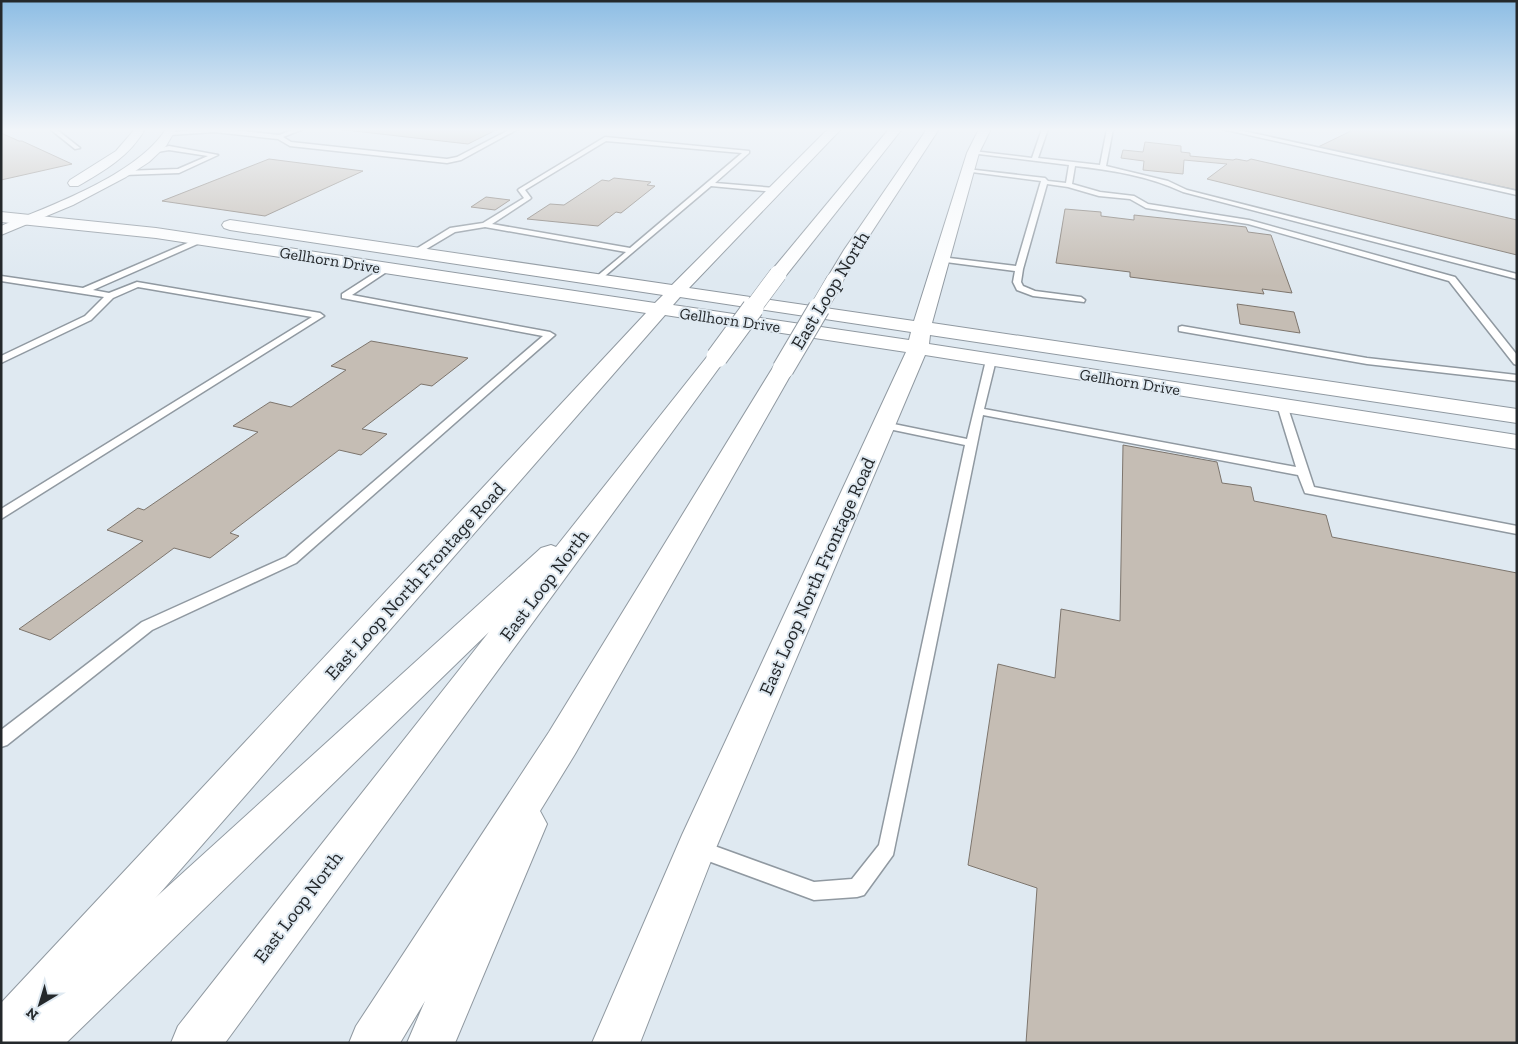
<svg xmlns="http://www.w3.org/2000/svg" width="1518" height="1044" font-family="'Zilla Slab',serif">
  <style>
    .building { fill: #c5bdb4; stroke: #7d756d }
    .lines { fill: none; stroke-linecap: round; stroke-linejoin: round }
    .lane-casing { stroke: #9099a1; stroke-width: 3 }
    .street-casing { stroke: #9099a1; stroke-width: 2 }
    .secondary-casing { stroke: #9099a1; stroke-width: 2 }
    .highway-casing { stroke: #9099a1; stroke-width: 2 }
    .lane { fill: #fff; fill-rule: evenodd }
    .street { fill: #fff; fill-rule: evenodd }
    .secondary { fill: #fff; fill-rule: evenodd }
    .highway { fill: #fff; fill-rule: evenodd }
    .highway-bridge-far1-casing { stroke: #9099a1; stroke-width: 18; stroke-linecap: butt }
    .highway-bridge-casing { stroke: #9099a1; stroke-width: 23; stroke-linecap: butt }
    .highway-bridge-far1 { stroke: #fff; stroke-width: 17 }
    .highway-bridge { stroke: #fff; stroke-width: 21 }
    .labels { text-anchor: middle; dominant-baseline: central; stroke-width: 4; stroke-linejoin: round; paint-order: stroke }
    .far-street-label { font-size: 16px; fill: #24282b; stroke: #dfe9f1 }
    .street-label { font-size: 19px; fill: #24282b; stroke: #dfe9f1 }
  </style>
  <rect width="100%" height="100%" fill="#dfe9f1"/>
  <!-- building -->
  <g class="building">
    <polygon points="337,129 498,129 468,144"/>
    <polygon points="1355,129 1517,129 1517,190 1318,147"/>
    <polygon points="1,133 19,141 22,141 72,164 1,180"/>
    <polygon points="1145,142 1181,146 1181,152 1190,153 1190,156 1233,160 1236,159 1247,161 1251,159 1517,220 1517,255 1207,179 1227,164 1184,160 1183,174 1143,170 1144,161 1121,158 1123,150 1143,152"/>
    <polygon points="269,159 363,171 265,216 162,201"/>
    <polygon points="614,178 651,182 647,185 655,186 621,213 616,212 598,226 527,219 550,204 564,205 602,180 609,181"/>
    <polygon points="486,197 510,200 495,210 471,207"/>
    <polygon points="1065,209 1101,212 1101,216 1134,220 1134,215 1246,227 1248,232 1271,235 1292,293 1262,289 1264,294 1130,277 1130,272 1056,263"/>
    <polygon points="1237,304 1294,312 1300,333 1240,324"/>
    <polygon points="371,341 468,358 432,386 421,384 362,429 387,434 361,455 339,450 230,533 239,536 210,558 174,548 50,640 19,629 143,541 107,530 138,508 144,510 258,432 233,426 270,402 291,407 346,370 331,366"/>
    <polygon points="1123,445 1217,462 1222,483 1251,487 1254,501 1326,515 1332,537 1517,573 1517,1043 1026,1043 1037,888 968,865 998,664 1055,678 1061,609 1120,621"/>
  </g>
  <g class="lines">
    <!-- lane casing -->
    <g class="lane-casing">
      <g id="lane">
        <polygon points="50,129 56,129 80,148 75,149"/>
        <polygon points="198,129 224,129 279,135 295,129 303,129 283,137 291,142 447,159 457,157 511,129 518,129 461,160 447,163 290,146 278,139 214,132 170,135 167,133"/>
        <path d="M1042,129H1048L1038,158L1100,165L1107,129H1113L1106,166L1168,181L1187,190L1517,274V279L1183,192C1149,176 1111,170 1075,166L1072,184L1100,192L1134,196L1148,204L1249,220L1455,277L1517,355V365L1514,364L1449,281L1248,224L1146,208L1130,199L1099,196L1068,187L1047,184L1023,269L1021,282L1023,286L1035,291L1081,297L1085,300L1084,302L1033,296L1017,290L1013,282L1015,271L938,261L937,259L941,257L1016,266L1041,181L964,171L967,169L1045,178L1048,181L1066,183L1069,165L970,153L973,151L1032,158Z"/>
        <polygon points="1222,129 1234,129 1517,191 1517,195"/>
        <path d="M605,137L749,151V153L715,183L775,188L778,190L775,192L711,186L599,281H596V277L626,252L485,227L455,232L418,254L411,252L450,228L483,223L524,198L518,190L519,189ZM606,141L742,153L630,248L492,224L530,199L531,198L525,190Z"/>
        <polygon points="169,146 218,155 179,173 124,175 121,173 124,171 178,169 208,156 169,150 157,152 154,150"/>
        <polygon points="199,238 202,238 202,242 93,290 109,293 137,282 320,313 324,316 1,519 1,509 312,317 138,287 113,298 91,320 1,363 1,356 85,316 104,297 1,281 1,276 83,288"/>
        <polygon points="384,267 391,269 352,295 550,332 555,335 296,563 152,630 7,745 1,747 1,730 142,622 286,557 543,336 342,298 342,294"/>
        <polygon points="1182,326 1367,358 1517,375 1517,381 1367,364 1179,331 1179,327"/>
        <polygon points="991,357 996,360 984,409 1296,467 1277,405 1282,402 1287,405 1314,487 1517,526 1517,534 1305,493 1298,475 983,415 893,855 864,895 857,897 814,900 692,855 689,849 692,843 698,840 814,882 852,879 879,845 965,445 884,428 879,425 884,422 967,439 986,360"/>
      </g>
    </g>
    <!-- street casing -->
    <g class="street-casing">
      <g id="street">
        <path d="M135,129H145C130,156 104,171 78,186H70L68,183L70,180L116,151Z"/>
        <path d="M166,129H176L166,146L149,162L126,177L73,205L1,235V226C50,206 137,175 166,129Z"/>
      </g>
    </g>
    <!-- secondary casing -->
    <g class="secondary-casing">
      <path id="secondary" d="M828,129H841L689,288L914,321L967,153L979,129H991L979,153L974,171L932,323L1517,409V423L930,335L929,344L1517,435V449L925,355L716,848L640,1043H592L682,835L906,352L665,315L29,1043H1V1003L646,313L156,238L1,222V212L156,228L655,303L663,295L230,230L224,228L222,225L224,222L230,220L672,285ZM680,297L911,332L909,340L673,305Z"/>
    </g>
    <!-- highway casing -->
    <g class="highway-casing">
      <g id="highway">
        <polygon points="889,129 902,129 784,278 778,279 772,278 769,274 772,270"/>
        <polygon points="927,129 939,129 860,250 841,284 835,285 829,284 826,280 844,250"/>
        <polygon points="717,351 724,353 727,357 724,361 225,1043 171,1043 178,1026 489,632 66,1043 7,1043 14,1026 541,548 551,545 556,547 710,353"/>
        <polygon points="783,363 791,364 794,369 575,754 540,811 547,824 455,1043 407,1043 425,1001 400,1043 349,1043 356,1026 549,732 772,369 775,364"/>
      </g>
    </g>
    <!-- lane -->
    <use href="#lane" class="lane"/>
    <!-- street -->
    <use href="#street" class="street"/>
    <!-- secondary -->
    <use href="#secondary" class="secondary"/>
    <!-- highway -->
    <use href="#highway" class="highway"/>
    <!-- highway-bridge-far1 casing -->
    <g class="highway-bridge-far1-casing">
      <g id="highway-bridge-far1">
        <polyline points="752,309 778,274"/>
        <polyline points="818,309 835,280"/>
      </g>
    </g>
    <!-- highway-bridge casing -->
    <g class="highway-bridge-casing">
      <g id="highway-bridge">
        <polyline points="717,357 753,308"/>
        <polyline points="783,369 819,308"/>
      </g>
    </g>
    <!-- highway-bridge-far1 -->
    <use href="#highway-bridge-far1" class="highway-bridge-far1"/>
    <!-- highway-bridge -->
    <use href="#highway-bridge" class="highway-bridge"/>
  </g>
  <!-- sky -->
  <linearGradient id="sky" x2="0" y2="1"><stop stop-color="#8dbde4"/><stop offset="0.47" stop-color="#f1f5f9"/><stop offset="1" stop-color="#f1f5f9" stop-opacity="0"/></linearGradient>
  <rect width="1518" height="276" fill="url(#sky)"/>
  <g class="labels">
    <!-- far-street labels -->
    <g class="far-street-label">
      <text transform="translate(330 260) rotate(9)">Gellhorn Drive</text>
      <text transform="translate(730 320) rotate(8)">Gellhorn Drive</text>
      <text transform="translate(1130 382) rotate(9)">Gellhorn Drive</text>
    </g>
    <!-- street labels -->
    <g class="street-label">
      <text transform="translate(830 290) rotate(-59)">East Loop North</text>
      <text transform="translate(817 576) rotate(-66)">East Loop North Frontage Road</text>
      <text transform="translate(415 581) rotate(-48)">East Loop North Frontage Road</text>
      <text transform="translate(544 585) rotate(-53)">East Loop North</text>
      <text transform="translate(298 907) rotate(-53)">East Loop North</text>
    </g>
  </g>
  <!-- border -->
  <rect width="1518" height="1044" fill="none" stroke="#24282b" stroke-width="5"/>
  <!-- north arrow -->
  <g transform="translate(40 1004) rotate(218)" stroke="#dfe9f1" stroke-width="4" paint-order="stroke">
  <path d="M0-4L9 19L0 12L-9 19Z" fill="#24282b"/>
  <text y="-8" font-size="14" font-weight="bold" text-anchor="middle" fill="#24282b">N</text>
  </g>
</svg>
